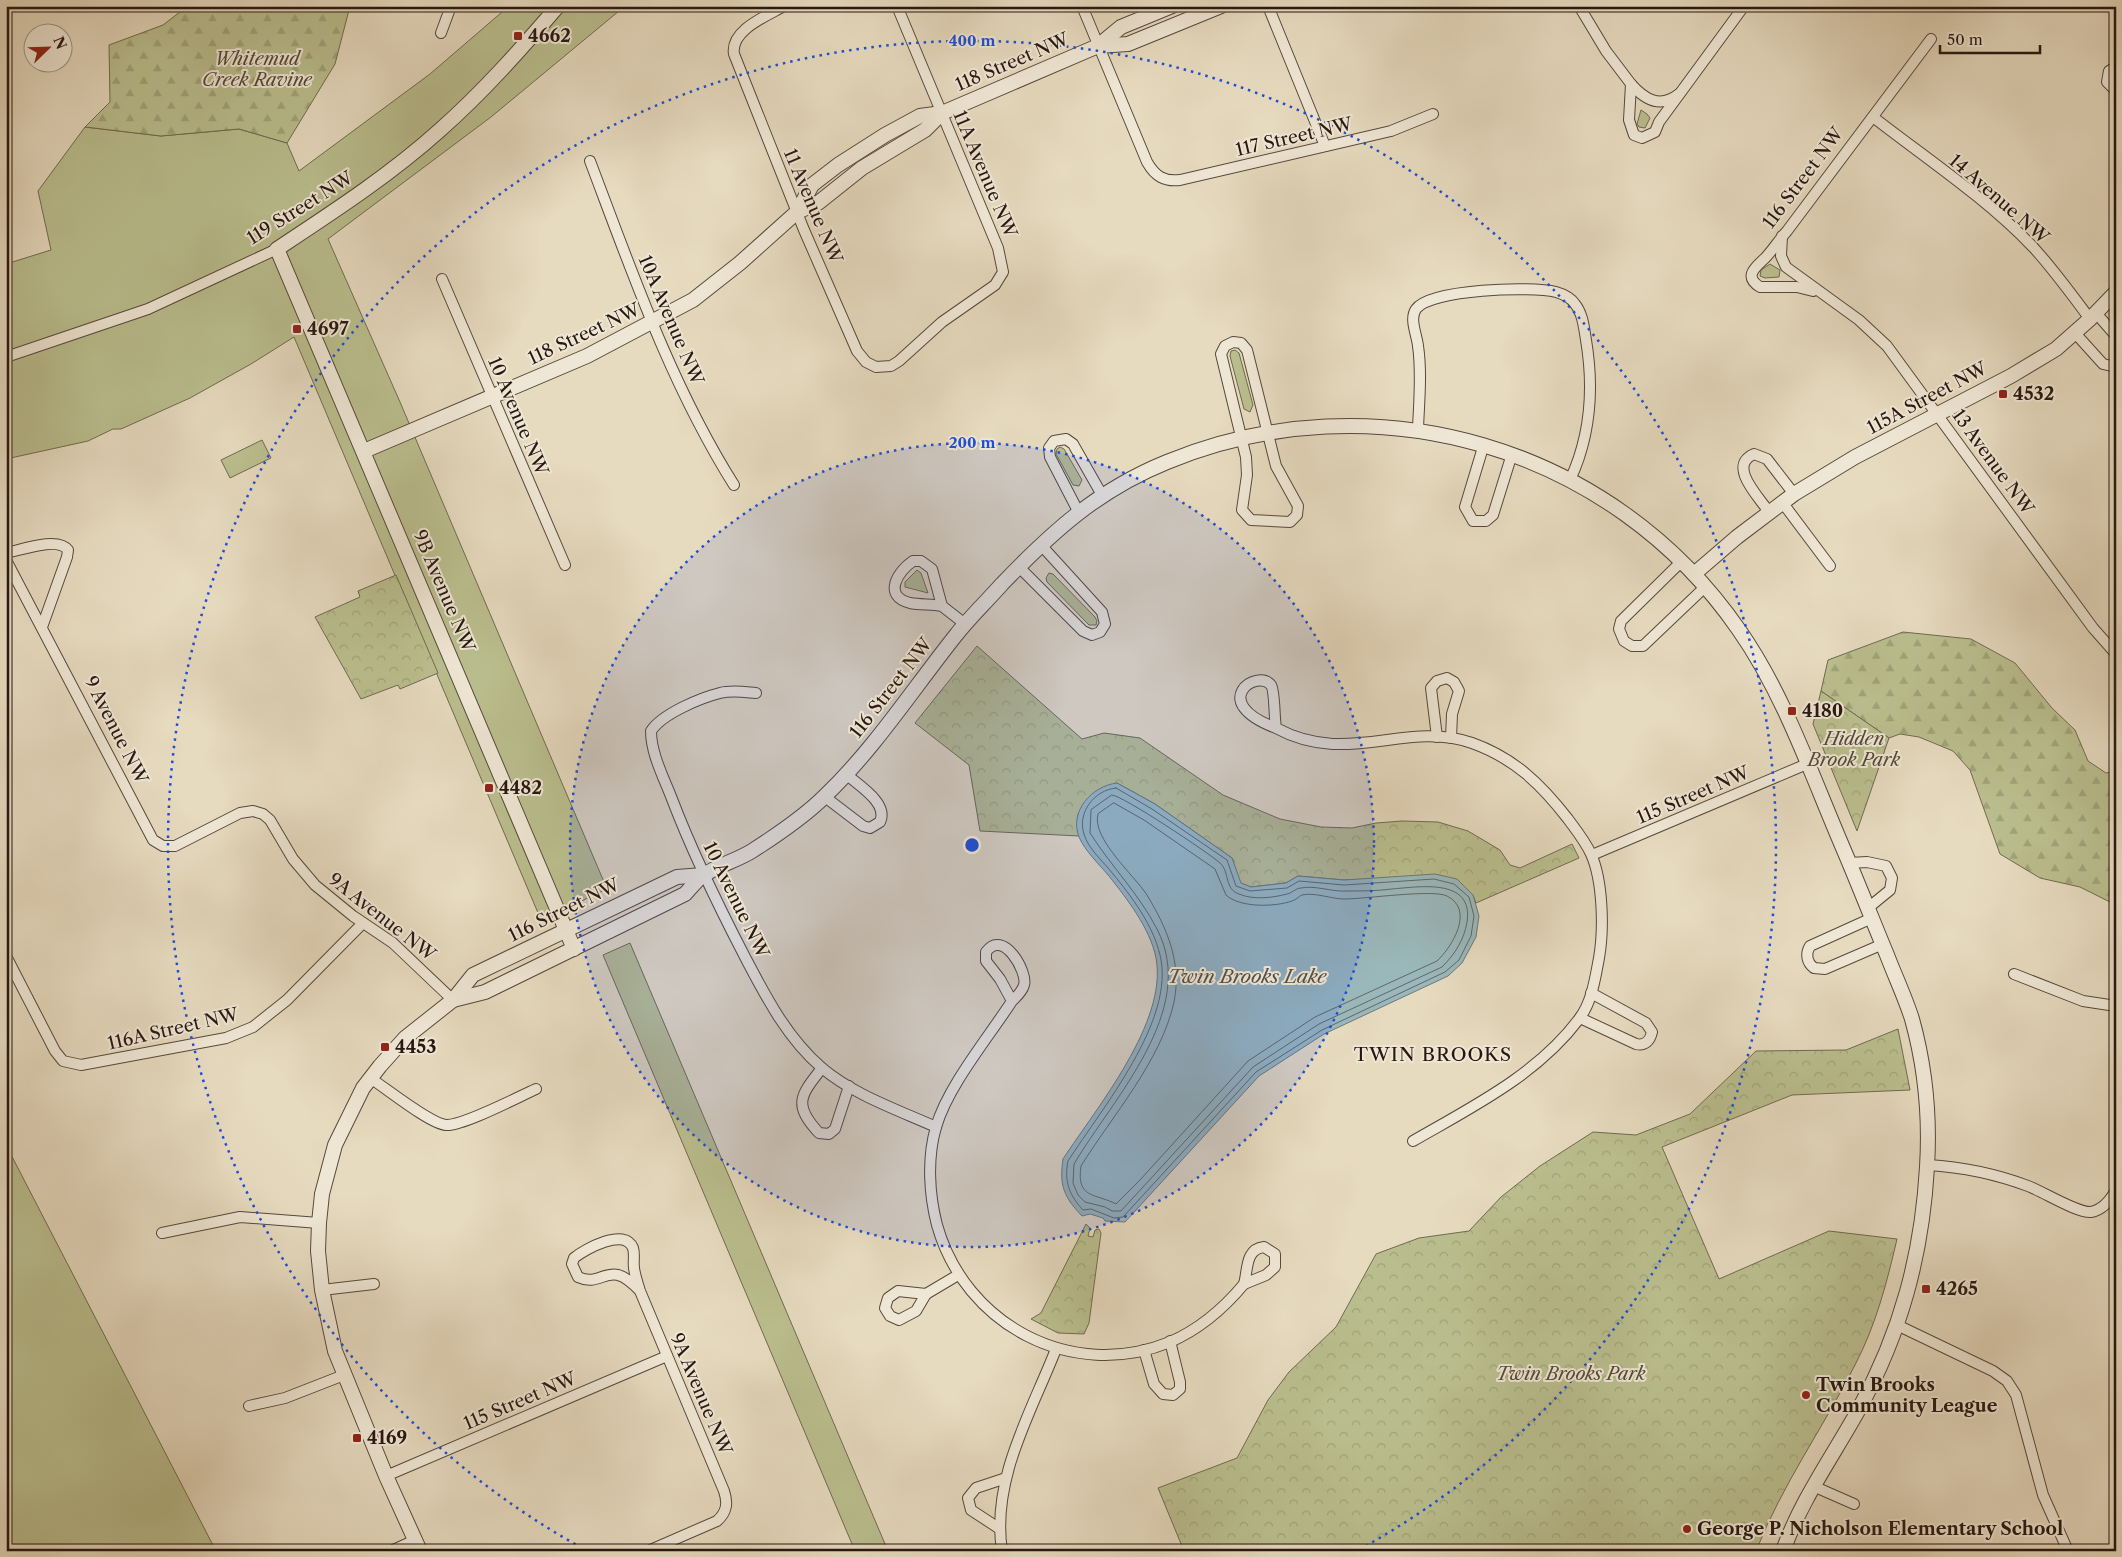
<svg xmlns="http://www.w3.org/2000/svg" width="2122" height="1557" font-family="'Libre Caslon Text',serif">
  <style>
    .green { fill: #babe8e; stroke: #706a50 }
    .forest { fill: url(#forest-firs); stroke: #706a50 }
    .park { fill: url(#park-crowns); stroke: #706a50 }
    .water { fill: #9ab8bc; stroke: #6c7878 }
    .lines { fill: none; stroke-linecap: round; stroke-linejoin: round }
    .shore { stroke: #606866; stroke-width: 1 }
    .minor-casing { stroke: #57483c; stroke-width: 12 }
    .tertiary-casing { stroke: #57483c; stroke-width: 16 }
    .minor { stroke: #efe7d5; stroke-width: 10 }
    .tertiary { stroke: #efe7d5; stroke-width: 14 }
    .ring { fill: none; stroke: #1d4ed8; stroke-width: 2.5; stroke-dasharray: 2.5 5 }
    .poi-dot { fill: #8f2418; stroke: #efe7d5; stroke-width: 2 }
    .labels { text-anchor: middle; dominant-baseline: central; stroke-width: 4; stroke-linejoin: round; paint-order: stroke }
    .poi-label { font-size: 18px; font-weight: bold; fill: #271711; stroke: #efe7d5; text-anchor: start }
    .park-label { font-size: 18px; font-style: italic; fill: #534936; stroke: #efe7d5 }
    .street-label { font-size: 18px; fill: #271711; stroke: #efe7d5 }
    .water-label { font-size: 19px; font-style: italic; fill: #4f4f4d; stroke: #efe7d5 }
    .neighbourhood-label { font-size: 19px; letter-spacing: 1px; fill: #271711; stroke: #efe7d5 }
    .centre { fill: #1d4ed8; stroke: #efe7d5; stroke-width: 2.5 }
    .ring-label { font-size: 15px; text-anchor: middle; font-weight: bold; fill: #1d4ed8; stroke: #efe7d5; stroke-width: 4; stroke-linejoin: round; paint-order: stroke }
  </style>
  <defs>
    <pattern id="forest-firs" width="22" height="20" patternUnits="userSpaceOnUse" patternTransform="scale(1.25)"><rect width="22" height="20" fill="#babe8e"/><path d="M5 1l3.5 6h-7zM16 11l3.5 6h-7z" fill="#a0a379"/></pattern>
    <pattern id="park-crowns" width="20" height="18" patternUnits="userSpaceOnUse" patternTransform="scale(1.25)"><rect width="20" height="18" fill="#babe8e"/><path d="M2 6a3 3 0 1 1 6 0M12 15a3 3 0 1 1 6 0" fill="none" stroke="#a0a379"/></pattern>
  </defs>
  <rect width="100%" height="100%" fill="#e6dabf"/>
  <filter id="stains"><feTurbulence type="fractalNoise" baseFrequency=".004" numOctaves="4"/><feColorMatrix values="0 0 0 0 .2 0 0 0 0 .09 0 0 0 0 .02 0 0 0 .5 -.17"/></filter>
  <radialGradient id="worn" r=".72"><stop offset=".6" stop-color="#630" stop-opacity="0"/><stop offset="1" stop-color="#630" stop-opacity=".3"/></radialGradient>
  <!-- green -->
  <g class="green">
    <polygon points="509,6 625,6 491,117 328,239 400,402 607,889 541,920 294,337 251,364 190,398 121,429 113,429 88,441 6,459 6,264 51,250 38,191 85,127 161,136 239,129 287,143 299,171 430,74"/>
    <polygon points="1641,110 1647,114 1650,118 1645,128 1639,127 1637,124"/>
    <polygon points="1770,264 1780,270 1779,277 1765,278 1760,276 1761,270"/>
    <polygon points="1235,350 1239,353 1253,405 1250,412 1244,409 1230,356 1231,351"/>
    <polygon points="262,440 271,458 230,478 221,460"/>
    <polygon points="1060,447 1064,449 1082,480 1079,486 1073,485 1056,454 1057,449"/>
    <polygon points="917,570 921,573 928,593 905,587 905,582"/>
    <polygon points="1049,573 1053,574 1095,617 1097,621 1096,625 1089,625 1047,582 1046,578"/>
    <polygon points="630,943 888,1551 855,1551 603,955"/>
    <polygon points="6,1145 216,1551 6,1551"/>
  </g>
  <!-- forest -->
  <g class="forest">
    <polygon points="180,6 350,6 335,64 287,143 239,129 161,136 85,127 110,102 109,45 163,25 180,12"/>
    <polygon points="1903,632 1971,639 2015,663 2052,708 2075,730 2088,761 2106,773 2116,771 2116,905 2080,887 2040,878 2000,854 1970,770 1953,751 1919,737 1900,734 1889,738 1821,691 1828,660"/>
  </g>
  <!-- park -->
  <g class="park">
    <polygon points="396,575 438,673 400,689 398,685 361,699 315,617 360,597 358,591"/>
    <polygon points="977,646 1082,739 1104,733 1140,738 1223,795 1280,819 1321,827 1352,828 1376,823 1402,821 1438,822 1468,831 1500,850 1510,865 1520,868 1572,844 1579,858 1476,903 1473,895 1388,879 1344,880 1298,876 1286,883 1251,887 1240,883 1232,858 1155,804 1117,783 1078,814 1079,836 980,831 969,765 915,723"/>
    <polygon points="1821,691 1889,738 1857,831 1813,724"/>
    <path d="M1898,1029L1910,1090L1792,1095L1662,1147L1719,1279L1829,1231L1897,1239C1887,1282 1876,1325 1855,1365C1823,1428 1782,1485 1756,1551H1184L1158,1488L1237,1458L1268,1400L1289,1372L1336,1327L1376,1254L1419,1238L1469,1231L1501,1197L1540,1166L1593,1132L1636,1135L1690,1114L1756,1051L1846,1050Z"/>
    <polygon points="1086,1224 1090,1228 1088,1236 1093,1237 1095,1230 1099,1229 1101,1233 1089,1323 1084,1334 1058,1333 1031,1319 1041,1313"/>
  </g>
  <!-- water -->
  <path class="water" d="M1117,783L1155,804L1232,858L1241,883L1251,887L1286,883L1298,876L1344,880L1435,874L1457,879L1473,895L1479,916L1476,937L1462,963L1448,976L1324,1034L1259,1076L1125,1222L1105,1221L1103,1218L1090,1214L1082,1216C1064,1197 1059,1186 1063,1159C1097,1107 1168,1022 1156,958C1150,928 1127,899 1109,876C1099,864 1085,851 1079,837C1069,811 1092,786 1117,783Z"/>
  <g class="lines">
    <!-- shore -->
    <g class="shore">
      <path d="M1116,788L1152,809L1227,860L1236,886L1250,891L1287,888L1299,881L1344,885L1434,879L1454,884L1469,897L1474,916L1471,936L1459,960L1445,972L1322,1030L1256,1072L1123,1217L1114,1218L1091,1209L1083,1210C1069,1195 1064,1181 1068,1161C1102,1108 1176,1020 1160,955C1153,925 1132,897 1113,874C1104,862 1088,849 1084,834C1077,813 1094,790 1116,788Z"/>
      <path d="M1112,795C1122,795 1209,853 1220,863C1230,872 1224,889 1239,894C1253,900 1272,898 1287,894C1292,893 1296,888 1301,888C1315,885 1332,892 1346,891C1361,891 1377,891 1392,889C1418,887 1474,877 1467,922C1464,940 1455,954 1442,967L1319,1024L1253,1067L1121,1211H1112L1105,1207L1085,1202L1078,1195L1073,1183L1074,1164C1113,1098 1199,1010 1157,929C1139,894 1111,866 1090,833L1091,810Z"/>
      <path d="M1114,803L1144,820L1215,869L1226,895C1240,908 1275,907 1292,901C1296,900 1299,896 1302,895C1314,892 1332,899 1344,899C1365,899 1433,889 1447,896C1475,910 1452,947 1437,961L1315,1017L1248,1061L1140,1180L1116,1204C1095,1193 1076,1199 1081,1166C1112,1116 1161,1061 1174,1002C1182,963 1167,928 1147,895C1134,875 1091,838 1098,814Z"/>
    </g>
    <!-- minor casing -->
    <g class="minor-casing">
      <g id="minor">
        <path d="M784,6C767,16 730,30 734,54L804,230L857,351L866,362L876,367L891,366L899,361L942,322L995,285L1003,272L998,248L897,6"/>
        <path d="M1082,6L1147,162C1155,176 1164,182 1180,180L1391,131L1433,114"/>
        <polyline points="1268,6 1325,146"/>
        <polyline points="1579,6 1606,51 1631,84 1629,120 1634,135 1642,138 1655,132 1659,122 1744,6"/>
        <polyline points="441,33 451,6"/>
        <polyline points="2116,67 2109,71 2107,82 2116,91"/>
        <path d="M1631,84C1644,99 1660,109 1679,94"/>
        <path d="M1873,117C1927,159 1986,198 2033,247C2054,270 2072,295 2090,319"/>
        <path d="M590,161C632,272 671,385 734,485"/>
        <polyline points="1782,236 1781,256 1786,267 1859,320 1887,346 2093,628 2116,654"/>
        <polyline points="442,279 565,565"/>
        <path d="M1813,291L1797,287H1760C1741,275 1759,265 1767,256C1774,248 1780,239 1787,231L1931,39"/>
        <polyline points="2096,313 2116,336"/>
        <polyline points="2075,333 2103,364 2116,367"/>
        <polygon points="1233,342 1241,343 1247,350 1276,466 1298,506 1297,515 1290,522 1251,520 1242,510 1247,475 1246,457 1221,354 1225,346"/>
        <polyline points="6,357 148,309 277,249"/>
        <path d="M1418,429C1419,402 1422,373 1418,346C1417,335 1409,319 1416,309C1430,289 1532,286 1556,292C1563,294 1571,298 1575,304C1583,314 1584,328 1586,340C1594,388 1591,435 1570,480"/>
        <polyline points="1484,444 1465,507 1473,521 1486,521 1493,515 1512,454"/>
        <polyline points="1782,502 1830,566"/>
        <polyline points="1078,511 1050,457 1049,448 1054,441 1066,439 1073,444 1102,495"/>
        <path d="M1769,512C1759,497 1727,466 1754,454L1767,459L1794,494"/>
        <path d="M6,553C21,550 58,536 68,550L67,557L42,627"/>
        <polyline points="6,560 153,840 163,846 175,846 240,813 253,811 263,814 270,820 293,859 315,885 353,916 393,943 453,1000"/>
        <polyline points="1682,561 1621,621 1619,629 1624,641 1632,646 1643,646 1705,587"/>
        <polyline points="1019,567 1083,631 1092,635 1100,632 1105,624 1102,612 1041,545"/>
        <path d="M942,606C932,604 920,605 910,603C882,596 898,571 913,561H921L932,569L942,606L965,624"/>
        <path d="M756,693C744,692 732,690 720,693C700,698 662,714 651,731C651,754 664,778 672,799C693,854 718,905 745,957C766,997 787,1038 822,1068C854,1095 898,1110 936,1127"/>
        <path d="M1276,728C1207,702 1257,668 1271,685C1275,691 1274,717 1276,728C1348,767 1404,720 1472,743C1514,758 1541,784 1568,819C1576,830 1585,841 1591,854C1603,881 1604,929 1599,958C1595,979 1592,1002 1579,1019C1537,1075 1472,1107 1413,1141"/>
        <polyline points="1437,737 1431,688 1437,681 1447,678 1454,682 1459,691 1452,714 1451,738"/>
        <path d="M825,797L863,826L870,828L880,822C889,803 858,785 846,774"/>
        <polyline points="1592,855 1807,764"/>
        <polyline points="1849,863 1867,862 1886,866 1892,878 1890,890 1868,908"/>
        <path d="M1872,918L1810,946C1805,954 1807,963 1814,968L1825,969L1883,944"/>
        <polyline points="6,956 55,1051 63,1061 81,1065 226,1038 253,1027 287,1000 363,923"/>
        <polyline points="2014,974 2083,1001 2116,1006"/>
        <path d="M1012,1001C1017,996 1022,992 1024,985C1028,972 1003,928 986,952V961L1000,979L1012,1001C988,1038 948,1086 936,1127C927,1158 929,1194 937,1225C965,1325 1072,1382 1170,1342C1200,1329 1224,1308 1244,1284"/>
        <path d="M1580,1018L1636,1044C1645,1046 1650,1041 1652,1032L1646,1023L1591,993"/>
        <path d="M822,1068C801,1095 792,1104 819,1133L829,1134L835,1129L849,1086"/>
        <path d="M370,1078C386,1088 430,1124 446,1125C463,1126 518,1097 536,1089"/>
        <path d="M1928,1165C1962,1167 1996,1174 2028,1186C2044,1192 2077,1213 2091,1212C2103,1210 2111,1199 2116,1190"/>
        <polyline points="162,1233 240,1217 319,1223"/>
        <path d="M1264,1247L1275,1254V1267L1266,1275L1244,1284C1248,1270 1245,1249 1264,1247Z"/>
        <polyline points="322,1290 374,1284"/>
        <path d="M640,1291C608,1256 604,1289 578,1277L572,1264L574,1258C585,1249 625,1227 633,1248C635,1254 633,1261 634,1268C635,1276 638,1284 640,1291L724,1491C728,1503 727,1512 717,1521L648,1551"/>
        <polygon points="898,1291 926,1294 916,1311 899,1320 890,1316 885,1308 888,1298"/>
        <polyline points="926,1294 958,1275"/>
        <polyline points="1897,1325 1993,1371 2007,1381 2016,1395 2043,1495 2068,1551"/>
        <polyline points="1144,1350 1154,1384 1163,1394 1173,1395 1180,1389 1180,1382 1170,1341"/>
        <polyline points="249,1406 285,1398 344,1375"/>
        <polyline points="386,1476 667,1356"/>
        <polyline points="1813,1486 1854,1504"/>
        <polyline points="1000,1529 971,1510 968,1498 976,1488 1006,1478"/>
        <polyline points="391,1551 415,1540"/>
        <path d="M1002,1551C991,1479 1031,1413 1056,1349"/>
      </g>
    </g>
    <!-- tertiary casing -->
    <g class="tertiary-casing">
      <g id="tertiary">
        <path d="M558,6C521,49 483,92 440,130C390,175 333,212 277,249L574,949"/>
        <polyline points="1098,46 1128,44 1221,6"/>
        <polyline points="797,212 818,203 862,168 925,130 942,113"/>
        <polyline points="364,451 587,356 693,300 740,263 797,212 812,185 838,165 885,135 920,116 942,113 1098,46 1121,27 1172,6"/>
        <polyline points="1694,574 1737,537 1794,494 1855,457 2011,376 2056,349 2090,319 2116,292"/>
        <path d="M453,1000L485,992L685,894C690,889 695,882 701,877C715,866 736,861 752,851C777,835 804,817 825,796C875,748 913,689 956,635C970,617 987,601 1002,584C1053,531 1098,490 1167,462C1374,377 1612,446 1739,630C1784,694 1812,776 1843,848C1858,883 1872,919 1887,955C1895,976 1905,997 1912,1019C1925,1066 1930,1119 1927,1167C1922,1255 1901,1332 1859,1409C1833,1456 1801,1500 1783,1551"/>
        <polyline points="420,1551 386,1476 335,1351 322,1290 318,1251 319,1223 322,1194 335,1145 363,1088 380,1066 405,1038 453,1000 473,975 677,877 703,875"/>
      </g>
    </g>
    <!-- minor -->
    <use href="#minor" class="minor"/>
    <!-- tertiary -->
    <use href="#tertiary" class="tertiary"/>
  </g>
  <!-- distance rings -->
  <circle cx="972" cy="845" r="402" fill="#1d4ed8" fill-opacity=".12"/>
  <g class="ring">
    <circle cx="972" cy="845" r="402"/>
    <path d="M582 1548A804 804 0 1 1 1362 1548"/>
  </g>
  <!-- markers -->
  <g class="poi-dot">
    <rect x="513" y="31" width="10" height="10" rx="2.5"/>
    <rect x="292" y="324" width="10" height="10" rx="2.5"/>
    <rect x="1998" y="389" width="10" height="10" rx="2.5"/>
    <rect x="1787" y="706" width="10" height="10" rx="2.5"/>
    <rect x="484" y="783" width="10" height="10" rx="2.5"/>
    <rect x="380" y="1042" width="10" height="10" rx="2.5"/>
    <rect x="1921" y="1284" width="10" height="10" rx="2.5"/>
    <circle cx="1806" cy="1395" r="5"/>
    <rect x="352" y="1433" width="10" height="10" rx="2.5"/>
    <circle cx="1687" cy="1529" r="5"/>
  </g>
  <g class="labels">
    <!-- poi labels -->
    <g class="poi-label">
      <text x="528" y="36">4662</text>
      <text x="307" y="329">4697</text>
      <text x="2013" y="394">4532</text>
      <text x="1802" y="711">4180</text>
      <text x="499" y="788">4482</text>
      <text x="395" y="1047">4453</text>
      <text x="1936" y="1289">4265</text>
      <text x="1816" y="1385">Twin Brooks<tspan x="1816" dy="21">Community League</tspan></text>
      <text x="367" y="1438">4169</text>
      <text x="1697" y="1529">George P. Nicholson Elementary School</text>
    </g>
    <!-- park labels -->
    <g class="park-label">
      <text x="257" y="59">Whitemud<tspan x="257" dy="21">Creek Ravine</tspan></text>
      <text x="1854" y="739">Hidden<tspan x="1854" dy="21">Brook Park</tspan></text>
      <text x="1571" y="1374">Twin Brooks Park</text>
    </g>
    <!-- street labels -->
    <g class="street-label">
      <text transform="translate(1012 62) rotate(-23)">118 Street NW</text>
      <text transform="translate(1294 137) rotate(-13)">117 Street NW</text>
      <text transform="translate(985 174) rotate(67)">11A Avenue NW</text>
      <text transform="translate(1803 178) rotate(-53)">116 Street NW</text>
      <text transform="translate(1999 199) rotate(41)">14 Avenue NW</text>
      <text transform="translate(813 206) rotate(67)">11 Avenue NW</text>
      <text transform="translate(300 208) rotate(-32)">119 Street NW</text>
      <text transform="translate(671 320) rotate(67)">10A Avenue NW</text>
      <text transform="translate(584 334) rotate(-25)">118 Street NW</text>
      <text transform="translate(1927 398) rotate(-28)">115A Street NW</text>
      <text transform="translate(518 416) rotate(67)">10 Avenue NW</text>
      <text transform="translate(1993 462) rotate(54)">13 Avenue NW</text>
      <text transform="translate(444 591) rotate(67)">9B Avenue NW</text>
      <text transform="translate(891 688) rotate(-52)">116 Street NW</text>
      <text transform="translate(116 730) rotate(63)">9 Avenue NW</text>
      <text transform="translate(1693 795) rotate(-23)">115 Street NW</text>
      <text transform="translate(736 900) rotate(64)">10 Avenue NW</text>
      <text transform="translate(564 910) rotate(-26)">116 Street NW</text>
      <text transform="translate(382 917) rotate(38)">9A Avenue NW</text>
      <text transform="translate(173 1029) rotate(-13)">116A Street NW</text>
      <text transform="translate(701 1394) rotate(67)">9A Avenue NW</text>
      <text transform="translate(520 1401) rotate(-23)">115 Street NW</text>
    </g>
    <!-- water labels -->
    <g class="water-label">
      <text x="1247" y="976">Twin Brooks Lake</text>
    </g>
    <!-- neighbourhood labels -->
    <g class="neighbourhood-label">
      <text x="1433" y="1054">TWIN BROOKS</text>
    </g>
  </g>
  <circle cx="972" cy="845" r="8" class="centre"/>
  <g class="ring-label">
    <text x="972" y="46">400 m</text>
    <text x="972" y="448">200 m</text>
  </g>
  <!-- margin -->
  <rect width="2122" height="1557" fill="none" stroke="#e6dabf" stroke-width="25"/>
  <rect x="8" y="8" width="2107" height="1542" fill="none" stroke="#271711" stroke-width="2.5"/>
  <rect x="12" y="12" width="2097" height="1532" fill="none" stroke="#271711"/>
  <!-- north arrow -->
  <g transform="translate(48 48) rotate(67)"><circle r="24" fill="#efe7d5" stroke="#9f9487"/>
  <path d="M0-4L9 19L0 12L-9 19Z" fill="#8f2418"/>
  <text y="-8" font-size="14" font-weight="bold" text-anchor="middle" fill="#271711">N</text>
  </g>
  <!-- scale -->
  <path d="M1940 45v8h100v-8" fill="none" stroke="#271711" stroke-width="2.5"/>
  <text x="1947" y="45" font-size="15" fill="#271711" stroke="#efe7d5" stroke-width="4" paint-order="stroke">50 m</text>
  <rect width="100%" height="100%" filter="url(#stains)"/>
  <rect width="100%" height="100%" fill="url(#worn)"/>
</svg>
